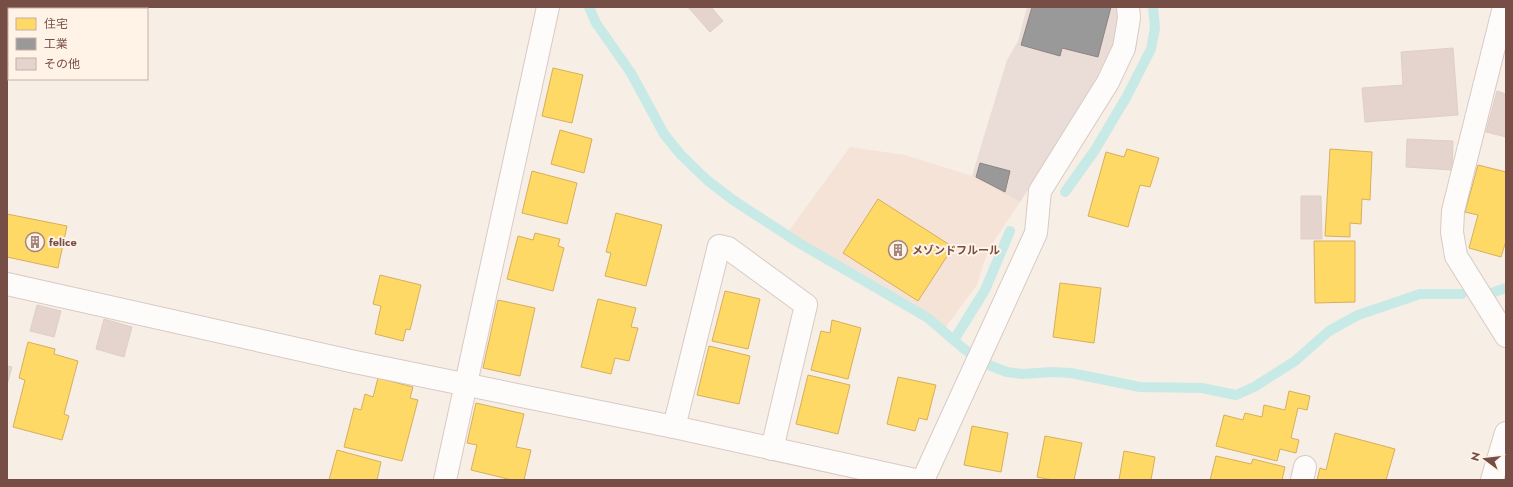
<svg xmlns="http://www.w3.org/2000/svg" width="1513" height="487" font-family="Jost,'Noto Sans JP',sans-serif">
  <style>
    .residential { fill: #f5e3d7 }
    .industrial { fill: #eaddd7 }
    .homes { fill: #ffd966; stroke: #d6af5c }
    .industry { fill: #999; stroke: #8f8280 }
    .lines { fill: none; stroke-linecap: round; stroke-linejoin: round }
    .stream { stroke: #c7eae7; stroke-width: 10 }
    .building { fill: #e4d4cd; stroke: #e0cfc8 }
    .minor-casing { stroke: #d8cac4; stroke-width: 24 }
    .minor { stroke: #fefcfb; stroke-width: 22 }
    .labels { text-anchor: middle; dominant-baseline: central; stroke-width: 4; stroke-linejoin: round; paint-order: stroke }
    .poi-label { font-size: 11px; font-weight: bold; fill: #774e45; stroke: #fff2e7; text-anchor: start }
  </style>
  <rect width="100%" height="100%" fill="#f7eee6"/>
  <!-- residential -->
  <polygon class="residential" points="850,147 905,155 972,176 1020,202 988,250 977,285 945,328 931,316 788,232"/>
  <!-- industrial -->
  <polygon class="industrial" points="1027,7 1117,7 1117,21 1113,45 1102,73 1085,103 1020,202 972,176 1007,60 1018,41"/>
  <!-- homes -->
  <g class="homes">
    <polygon points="553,68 583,75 572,123 542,116"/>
    <polygon points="560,130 592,139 584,173 551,164"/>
    <polygon points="1127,149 1159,158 1150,187 1140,185 1128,227 1088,216 1106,152 1124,157"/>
    <polygon points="1330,149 1372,152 1370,200 1362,199 1361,224 1350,223 1350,237 1325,236"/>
    <polygon points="1478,165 1506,172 1506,241 1501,257 1469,248 1478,215 1465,212"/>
    <polygon points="532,171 577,183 567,224 522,213"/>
    <polygon points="878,199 953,247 918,301 843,253"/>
    <polygon points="616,213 662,225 646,286 605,276 611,253 606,252"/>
    <polygon points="7,214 67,226 58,268 7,257"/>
    <polygon points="535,233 560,239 558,246 564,248 553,291 507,279 518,236 533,240"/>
    <polygon points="1314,241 1355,241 1355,302 1315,303"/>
    <polygon points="380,275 421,285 410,330 406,329 403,341 375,334 381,306 373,304"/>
    <polygon points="1060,283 1101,288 1094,343 1053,337"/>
    <polygon points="725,291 760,299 748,349 712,341"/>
    <polygon points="598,299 636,308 631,327 638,328 629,361 615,358 611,374 581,367"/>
    <polygon points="498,300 535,308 520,376 483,368"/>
    <polygon points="832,320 861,328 848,379 811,370 821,331 830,333"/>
    <polygon points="28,342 55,349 54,354 78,361 64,414 69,416 62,440 13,427 25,380 19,378"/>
    <polygon points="709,346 750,356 739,404 697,395"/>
    <polygon points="808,375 850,385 838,434 796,424"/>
    <polygon points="898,377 936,385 927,420 919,418 915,431 887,424"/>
    <polygon points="378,378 413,387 410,398 418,400 402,461 344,447 354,408 361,410 365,394 373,397"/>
    <polygon points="1289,391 1310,396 1307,410 1298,408 1291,438 1299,440 1296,453 1280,449 1277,461 1216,446 1224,415 1243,420 1245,413 1262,417 1264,405 1285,410"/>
    <polygon points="476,403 524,414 516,447 531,450 524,480 512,480 471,470 477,445 467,443"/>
    <polygon points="972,426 1008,433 1001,472 964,465"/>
    <polygon points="1335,433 1395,449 1386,480 1317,480 1320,468 1326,470"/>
    <polygon points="1045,436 1082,443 1074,480 1053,480 1037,477"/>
    <polygon points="337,450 381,462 377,480 329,480"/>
    <polygon points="1124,451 1155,457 1151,480 1119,480"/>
    <polygon points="1216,456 1251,464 1253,459 1285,467 1282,480 1210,480"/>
  </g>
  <!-- industry -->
  <g class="industry">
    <polygon points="1032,7 1111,7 1098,57 1062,48 1060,56 1021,45"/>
    <polygon points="980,163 1010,171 1005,192 976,177"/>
  </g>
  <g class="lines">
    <!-- stream -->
    <g class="stream">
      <polyline points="589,7 596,23 631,73 664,134 681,155 707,180 733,200 799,243 928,318 964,349 991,366 1007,372 1022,374 1052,372 1071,373 1140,387 1202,388 1236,395 1254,387 1295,361 1329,331 1358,315 1420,294 1462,294"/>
      <polyline points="1065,192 1095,150 1127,96 1151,49 1155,28 1153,7"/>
      <polyline points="1494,292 1506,288"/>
      <polyline points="954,340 985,290 1010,231"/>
    </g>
  </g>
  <!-- building -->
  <g class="building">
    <polygon points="688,7 711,7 723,21 710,32"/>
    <polygon points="1453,48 1458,115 1365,122 1362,88 1403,85 1401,52"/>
    <polygon points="1497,91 1506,94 1506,137 1486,132"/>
    <polygon points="1407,139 1453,141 1452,170 1406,167"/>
    <polygon points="1301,196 1321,196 1322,239 1301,239"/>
    <polygon points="37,305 61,311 54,337 30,331"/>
    <polygon points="104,319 132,327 124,357 96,349"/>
    <polygon points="7,366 12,367 7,385"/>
  </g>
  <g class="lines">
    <!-- minor casing -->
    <g class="minor-casing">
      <g id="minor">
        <polyline points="1504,7 1453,211 1452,232 1456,256 1506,336"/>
        <polyline points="7,284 355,362 674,427 915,480"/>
        <polyline points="674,427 719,246 728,248 806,305 772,449"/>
        <polyline points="445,480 548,7"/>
        <polyline points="923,480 1036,233 1040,191 1108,82 1124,48 1129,18 1128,7"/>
        <polyline points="1302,480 1305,467"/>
        <polyline points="1492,480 1506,433"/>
      </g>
    </g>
    <!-- minor -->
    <use href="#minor" class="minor"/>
  </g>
  <!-- icons -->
  <defs>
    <g id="building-ring" transform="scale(1)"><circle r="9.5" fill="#fff2e7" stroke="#a4867d" stroke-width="1.5"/><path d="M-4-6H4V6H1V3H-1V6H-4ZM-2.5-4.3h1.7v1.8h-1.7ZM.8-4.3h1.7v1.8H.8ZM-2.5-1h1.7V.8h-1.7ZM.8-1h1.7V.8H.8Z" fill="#a4867d"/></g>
  </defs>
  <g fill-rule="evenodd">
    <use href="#building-ring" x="35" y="242"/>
    <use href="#building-ring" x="898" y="250"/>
  </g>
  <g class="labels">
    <!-- poi labels -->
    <g class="poi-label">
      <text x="49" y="242">felice</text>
      <text x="912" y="250">メゾンドフルール</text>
    </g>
  </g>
  <!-- border -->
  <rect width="1513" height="487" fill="none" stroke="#774e45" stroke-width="16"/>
  <!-- legend -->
  <rect x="8" y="8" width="140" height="72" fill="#fff2e7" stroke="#c9b0a6"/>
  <rect x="16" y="18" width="20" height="12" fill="#ffd966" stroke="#c9b0a6"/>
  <text x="44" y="28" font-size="12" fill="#774e45">住宅</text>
  <rect x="16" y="38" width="20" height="12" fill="#999999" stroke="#c9b0a6"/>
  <text x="44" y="48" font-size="12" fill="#774e45">工業</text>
  <rect x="16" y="58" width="20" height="12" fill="#e4d4cd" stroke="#c9b0a6"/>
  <text x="44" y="68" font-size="12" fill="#774e45">その他</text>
  <!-- north arrow -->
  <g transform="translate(1485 459) rotate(285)" stroke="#fff2e7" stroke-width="3" paint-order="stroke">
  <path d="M0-3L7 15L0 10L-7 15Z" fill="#774e45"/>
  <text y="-6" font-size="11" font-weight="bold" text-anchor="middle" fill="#774e45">N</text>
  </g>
</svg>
